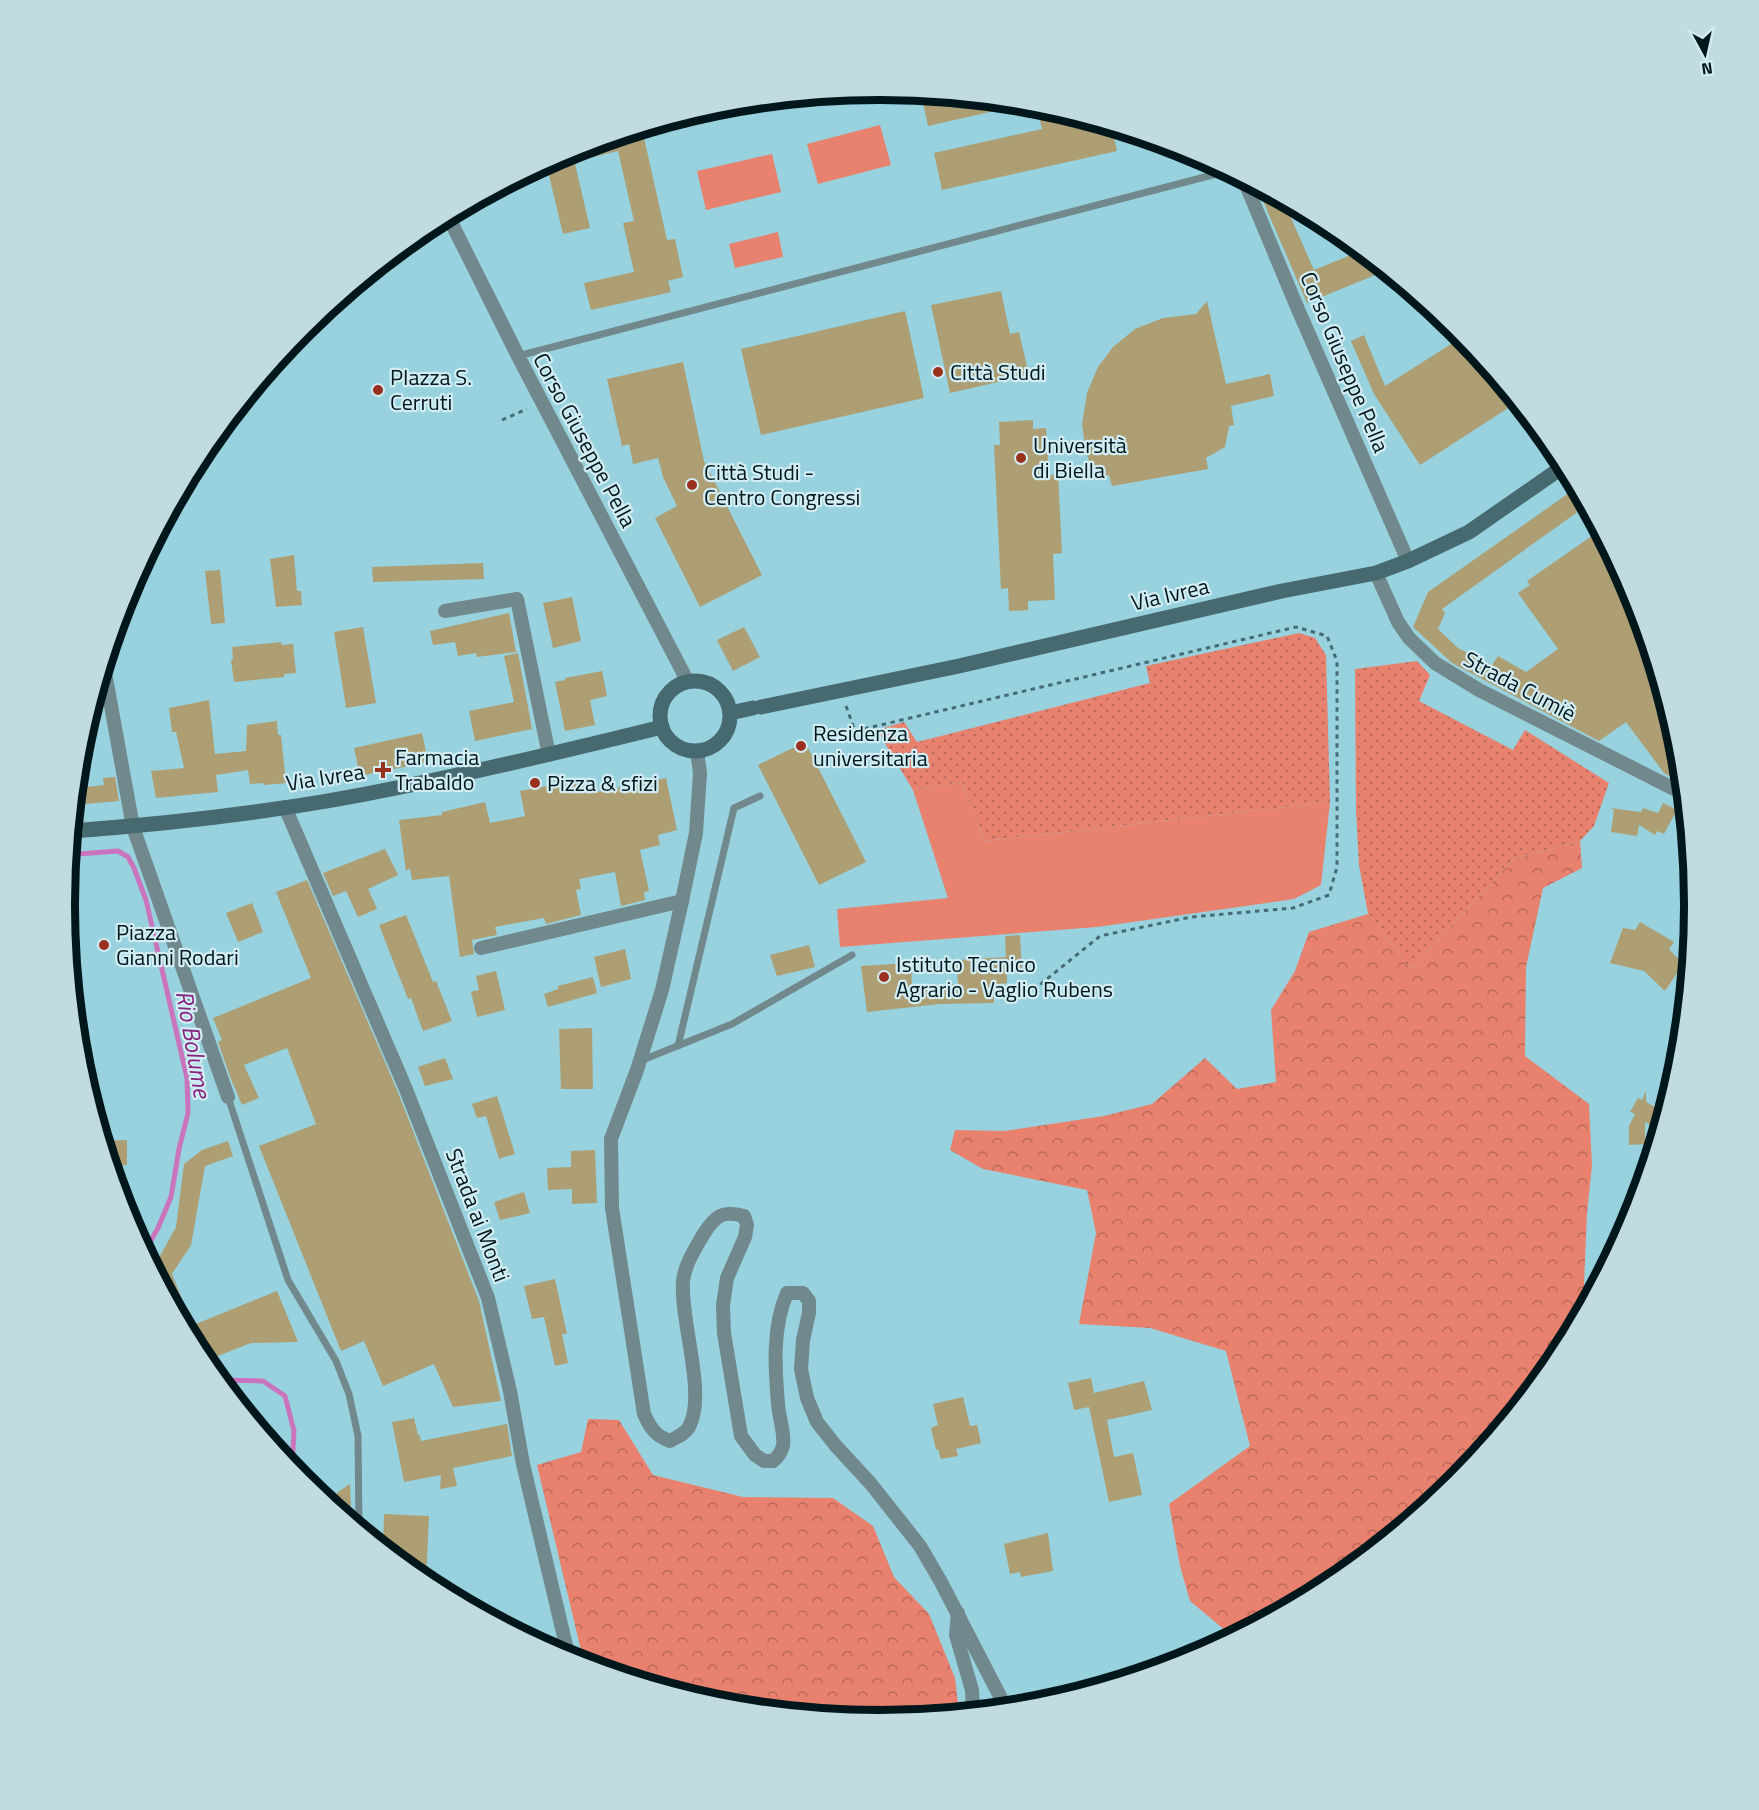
<svg xmlns="http://www.w3.org/2000/svg" width="1759" height="1810" font-family="'Titillium Web',sans-serif">
  <style>
    .grass { fill: url(#grass-dots) }
    .forest { fill: url(#forest-crowns) }
    .green { fill: #e8826e }
    .lines { fill: none; stroke-linecap: round; stroke-linejoin: round }
    .stream { stroke: #ca74be; stroke-width: 5 }
    .building { fill: #ad9f73 }
    .path { stroke: #456c74; stroke-width: 3; stroke-dasharray: 4.5 4.5; stroke-linecap: butt }
    .service { stroke: #71888d; stroke-width: 7 }
    .minor { stroke: #71888d; stroke-width: 14 }
    .secondary { stroke: #476a71; stroke-width: 15 }
    .poi-dot { fill: #9a311e; stroke: #d1edf3; stroke-width: 2 }
    .labels { text-anchor: middle; dominant-baseline: central; stroke-width: 4.5; stroke-linejoin: round; paint-order: stroke }
    .street-label { font-size: 22px; fill: #01171c; stroke: #d1edf3 }
    .poi-label { font-size: 22px; fill: #01171c; stroke: #d1edf3; text-anchor: start }
    .water-label { font-size: 24px; font-style: italic; fill: #88207e; stroke: #d1edf3 }
    .rim { fill: none; stroke: #01171c; stroke-width: 8 }
  </style>
  <defs>
    <pattern id="grass-dots" width="8" height="8" patternUnits="userSpaceOnUse" patternTransform="scale(1.5)"><rect width="8" height="8" fill="#e8826e"/><path d="M2 2h.1M6 6h.1" fill="none" stroke="#ba695a" stroke-width="1.8" stroke-linecap="round"/></pattern>
    <pattern id="forest-crowns" width="20" height="18" patternUnits="userSpaceOnUse" patternTransform="scale(1.5)"><rect width="20" height="18" fill="#e8826e"/><path d="M2 6a3 3 0 1 1 6 0M12 15a3 3 0 1 1 6 0" fill="none" stroke="#ba695a"/></pattern>
  </defs>
  <rect width="100%" height="100%" fill="#98d2de"/>
  <!-- grass -->
  <g class="grass">
    <polygon points="1299,633 1315,638 1326,655 1330,802 984,841 962,782 913,790 877,730 904,722 917,742 1150,683 1146,666"/>
    <polygon points="1417,661 1430,675 1419,701 1513,750 1525,730 1609,783 1594,826 1580,841 1514,859 1411,969 1368,914 1359,865 1356,811 1355,669"/>
  </g>
  <!-- forest -->
  <g class="forest">
    <polygon points="1580,841 1582,868 1543,888 1526,967 1525,1056 1589,1104 1592,1166 1587,1213 1583,1309 1557,1358 1456,1482 1332,1583 1232,1636 1190,1601 1180,1566 1169,1504 1250,1446 1226,1351 1150,1328 1079,1324 1096,1233 1087,1190 983,1169 950,1150 955,1130 1004,1131 1104,1116 1152,1104 1205,1058 1237,1089 1276,1082 1271,1010 1295,971 1309,932 1368,914 1411,969 1514,859"/>
    <polygon points="588,1419 619,1420 653,1475 743,1497 833,1498 873,1526 894,1577 929,1614 955,1678 959,1712 879,1720 720,1704 584,1663 537,1465 581,1452"/>
  </g>
  <!-- green -->
  <g class="green">
    <polygon points="880,125 891,165 818,184 807,144"/>
    <polygon points="772,154 781,192 706,210 697,171"/>
    <polygon points="778,232 783,257 735,268 729,244"/>
    <polygon points="962,782 984,841 1330,802 1321,885 1294,899 1097,927 840,947 837,909 948,898 913,790"/>
  </g>
  <g class="lines">
    <!-- stream -->
    <g class="stream">
      <polyline points="78,854 118,851 128,857 134,868 146,900 187,1078 188,1113 179,1149 171,1197 158,1228 145,1251"/>
      <polyline points="220,1380 263,1381 285,1396 294,1431 292,1468"/>
    </g>
  </g>
  <!-- building -->
  <g class="building">
    <polygon points="921,94 1017,104 1017,106 928,126"/>
    <polygon points="1037,106 1112,128 1117,151 942,190 934,153 1042,129"/>
    <polygon points="642,129 667,240 675,239 683,277 668,281 671,292 591,310 584,283 634,272 623,223 634,221 618,151 584,159 582,148"/>
    <polygon points="572,151 590,228 563,234 546,163"/>
    <polygon points="1257,187 1284,202 1314,270 1351,255 1344,237 1385,271 1307,303"/>
    <polygon points="1001,291 1010,334 1019,332 1029,375 950,393 931,305"/>
    <polygon points="1207,301 1226,384 1270,374 1274,396 1231,406 1234,425 1229,426 1225,447 1206,458 1208,469 1112,486 1109,475 1096,477 1086,453 1082,424 1087,393 1098,367 1113,347 1135,329 1163,318 1196,314"/>
    <polygon points="905,311 924,398 761,435 741,349"/>
    <polygon points="1364,335 1385,386 1462,337 1516,403 1420,465 1374,394 1351,341"/>
    <polygon points="683,362 704,461 762,575 700,607 655,518 677,506 663,477 658,458 633,464 629,444 622,446 607,379"/>
    <polygon points="1033,420 1033,429 1046,428 1049,475 1058,474 1062,553 1053,554 1055,600 1028,601 1028,610 1009,611 1008,588 1001,589 994,445 1000,445 999,422"/>
    <polygon points="1576,488 1586,506 1442,609 1445,613 1438,629 1458,648 1492,665 1498,656 1526,672 1558,649 1518,593 1530,585 1527,581 1599,531 1633,593 1679,746 1682,783 1664,773 1626,722 1599,741 1452,663 1413,627 1428,592"/>
    <polygon points="294,555 297,591 301,591 302,605 276,607 270,559"/>
    <polygon points="483,563 484,579 373,582 372,567"/>
    <polygon points="220,570 225,623 211,624 205,571"/>
    <polygon points="572,597 581,641 553,648 543,603"/>
    <polygon points="509,613 516,652 477,657 476,653 458,656 455,642 433,645 430,631"/>
    <polygon points="363,627 376,703 346,708 334,632"/>
    <polygon points="744,627 760,657 733,671 717,640"/>
    <polygon points="281,642 282,645 293,644 296,673 284,674 284,677 234,682 231,660 233,659 232,647"/>
    <polygon points="518,653 532,729 475,741 469,711 514,702 504,656"/>
    <polygon points="602,671 607,696 590,700 595,725 565,731 555,682 565,680 565,678"/>
    <polygon points="209,700 215,754 246,751 247,725 277,721 278,735 281,735 286,783 264,785 263,783 250,784 248,770 216,775 218,792 156,798 151,771 184,768 176,732 172,732 169,708"/>
    <polygon points="422,733 428,762 360,776 354,748"/>
    <polygon points="805,742 866,862 819,885 758,765"/>
    <polygon points="115,777 119,801 74,805 76,788 104,785 103,778"/>
    <polygon points="666,778 677,830 658,835 660,845 640,850 649,891 644,892 645,900 621,906 615,872 579,879 581,889 576,890 581,915 546,924 544,918 495,927 497,935 472,940 474,954 460,957 449,876 412,880 410,868 406,871 399,820 442,815 442,812 485,802 490,823 525,816 520,791 584,779 587,794"/>
    <polygon points="1663,803 1677,810 1664,834 1657,831 1655,835 1639,825 1637,836 1611,832 1614,810 1610,808 1641,812 1643,808 1658,813"/>
    <polygon points="385,849 398,875 368,889 377,909 358,917 346,891 333,896 323,873"/>
    <polygon points="307,880 397,1090 479,1301 501,1401 453,1407 434,1364 383,1386 364,1341 341,1351 259,1146 316,1124 287,1048 244,1065 259,1098 242,1105 231,1079 218,1042 222,1040 213,1018 311,978 276,892"/>
    <polygon points="252,903 263,932 238,942 226,913"/>
    <polygon points="406,915 433,982 436,981 452,1021 423,1031 411,998 408,999 379,925"/>
    <polygon points="1640,922 1674,942 1669,949 1683,964 1665,991 1644,971 1610,963 1623,928 1635,930"/>
    <polygon points="1020,935 1022,969 1007,969 1007,983 993,985 994,1003 940,1004 867,1012 861,966 911,963 912,986 958,984 956,960 1006,957 1005,936"/>
    <polygon points="809,945 815,967 777,976 770,955"/>
    <polygon points="625,949 631,979 601,987 594,957"/>
    <polygon points="496,971 505,1010 477,1017 471,992 479,990 476,976"/>
    <polygon points="593,977 597,993 548,1007 544,994 558,989 558,986"/>
    <polygon points="592,1028 593,1089 561,1089 559,1029"/>
    <polygon points="445,1058 453,1079 425,1086 418,1067"/>
    <polygon points="1646,1091 1646,1102 1664,1112 1659,1129 1645,1122 1645,1144 1629,1145 1629,1126 1635,1114 1630,1112 1638,1098 1642,1100"/>
    <polygon points="497,1096 515,1154 499,1159 486,1116 477,1118 472,1104"/>
    <polygon points="127,1140 127,1165 111,1166 104,1141"/>
    <polygon points="228,1141 233,1156 205,1166 191,1245 172,1274 183,1302 174,1306 155,1270 155,1265 176,1227 184,1164 202,1150"/>
    <polygon points="595,1150 597,1203 572,1204 572,1189 548,1190 547,1168 571,1167 571,1151"/>
    <polygon points="524,1192 530,1213 500,1220 494,1202"/>
    <polygon points="555,1279 567,1334 562,1334 568,1363 555,1366 544,1317 532,1319 524,1286"/>
    <polygon points="277,1291 298,1342 251,1343 205,1361 186,1328"/>
    <polygon points="1091,1378 1094,1393 1144,1381 1152,1410 1107,1420 1114,1457 1133,1453 1142,1495 1109,1502 1089,1407 1074,1410 1068,1383"/>
    <polygon points="963,1397 970,1426 977,1425 981,1443 956,1449 958,1456 941,1459 938,1449 936,1450 931,1428 938,1425 933,1404"/>
    <polygon points="414,1418 418,1435 420,1435 421,1441 507,1424 512,1456 453,1468 457,1486 440,1489 441,1475 404,1482 392,1422"/>
    <polygon points="350,1484 351,1506 343,1514 330,1503 338,1492"/>
    <polygon points="384,1514 429,1516 426,1582 383,1547"/>
    <polygon points="1048,1533 1053,1571 1021,1577 1020,1572 1010,1574 1004,1544"/>
  </g>
  <g class="lines">
    <!-- path -->
    <g class="path">
      <polyline points="502,420 527,409"/>
      <polyline points="846,706 855,731 1296,627 1327,636 1337,661 1337,867 1329,895 1293,908 1191,917 1100,936 1037,987"/>
    </g>
    <!-- service -->
    <g class="service">
      <polyline points="518,356 1228,171"/>
      <polyline points="678,1046 734,808 760,796"/>
      <polyline points="640,1061 732,1024 852,955"/>
      <polyline points="228,1097 288,1280 336,1361 349,1394 358,1436 359,1527"/>
    </g>
    <!-- minor -->
    <g class="minor">
      <polyline points="1244,180 1297,307 1408,561"/>
      <polyline points="448,216 518,356 688,682"/>
      <polyline points="1376,573 1398,622 1409,638 1435,663 1479,690 1684,794"/>
      <polyline points="445,611 517,599 549,755"/>
      <polyline points="104,667 133,827 228,1097"/>
      <path d="M697,751L700,773L696,833L682,901L662,990L637,1070L611,1139L612,1208L644,1414C650,1427 655,1436 670,1441C677,1437 685,1434 689,1427C707,1394 680,1321 683,1281C685,1264 695,1249 703,1235C715,1216 722,1210 744,1216L747,1225L745,1237L727,1278L723,1305L724,1333L741,1436L755,1455L764,1461H773C778,1457 781,1453 783,1446C785,1433 779,1418 778,1404C775,1368 772,1328 787,1293H803L809,1301V1313L803,1340L801,1369L807,1398L817,1422L836,1446L871,1484L920,1546L941,1582L1006,1708"/>
      <polyline points="285,807 405,1087 488,1298 510,1391 523,1464 569,1658"/>
      <polyline points="481,948 682,901"/>
      <polyline points="958,1613 956,1635 972,1690 973,1711"/>
    </g>
    <!-- secondary -->
    <g class="secondary">
      <circle cx="695" cy="716" r="35"/>
      <polyline points="761,707 959,666 1282,591 1376,573 1408,561 1469,532 1564,466"/>
      <polyline points="730,713 753,708"/>
      <path d="M72,831C179,823 291,810 396,788C485,770 573,749 662,727"/>
    </g>
  </g>
  <!-- markers -->
  <g class="poi-dot">
    <circle cx="938" cy="372" r="6"/>
    <circle cx="378" cy="390" r="6"/>
    <circle cx="1021" cy="458" r="6"/>
    <circle cx="692" cy="485" r="6"/>
    <circle cx="801" cy="746" r="6"/>
    <path d="M380 761h6v6h6v6h-6v6h-6v-6h-6v-6h6z"/>
    <circle cx="535" cy="783" r="6"/>
    <circle cx="104" cy="945" r="6"/>
    <circle cx="884" cy="977" r="6"/>
  </g>
  <g class="labels">
    <!-- street labels -->
    <g class="street-label">
      <text transform="translate(1345 362) rotate(67)">Corso Giuseppe Pella</text>
      <text transform="translate(585 440) rotate(62)">Corso Giuseppe Pella</text>
      <text transform="translate(1170 594) rotate(-13)">Via Ivrea</text>
      <text transform="translate(1520 686) rotate(28)">Strada Cumiè</text>
      <text transform="translate(325 777) rotate(-9)">Via Ivrea</text>
      <text transform="translate(478 1215) rotate(69)">Strada ai Monti</text>
    </g>
    <!-- poi labels -->
    <g class="poi-label">
      <text x="950" y="372">Città Studi</text>
      <text x="390" y="377">PIazza S.<tspan x="390" dy="25">Cerruti</tspan></text>
      <text x="1033" y="445">Università<tspan x="1033" dy="25">di Biella</tspan></text>
      <text x="704" y="472">Città Studi -<tspan x="704" dy="25">Centro Congressi</tspan></text>
      <text x="813" y="733">Residenza<tspan x="813" dy="25">universitaria</tspan></text>
      <text x="395" y="757">Farmacia<tspan x="395" dy="25">Trabaldo</tspan></text>
      <text x="547" y="783">Pizza &amp; sfizi</text>
      <text x="116" y="932">Piazza<tspan x="116" dy="25">Gianni Rodari</tspan></text>
      <text x="896" y="964">Istituto Tecnico<tspan x="896" dy="25">Agrario - Vaglio Rubens</tspan></text>
    </g>
    <!-- water labels -->
    <g class="water-label">
      <text transform="translate(194 1044) rotate(80)">Rio Bolume</text>
    </g>
  </g>
  <!-- crop -->
  <path d="M0 0H1759V1810H0ZM879 100H880A804 804 0 0 1 1684 904V906A804 804 0 0 1 880 1710H879A804 804 0 0 1 75 906V904A804 804 0 0 1 879 100Z" fill="#c0dce2" fill-rule="evenodd"/>
  <path class="rim" d="M879 100H880A804 804 0 0 1 1684 904V906A804 804 0 0 1 880 1710H879A804 804 0 0 1 75 906V904A804 804 0 0 1 879 100Z"/>
  <!-- north arrow -->
  <g transform="translate(1705 54) rotate(172)" stroke="#d1edf3" stroke-width="4.5" paint-order="stroke">
  <path d="M0-4.5L10 22L0 15L-10 22Z" fill="#01171c"/>
  <text y="-9" font-size="16" font-weight="bold" text-anchor="middle" fill="#01171c">N</text>
  </g>
</svg>
